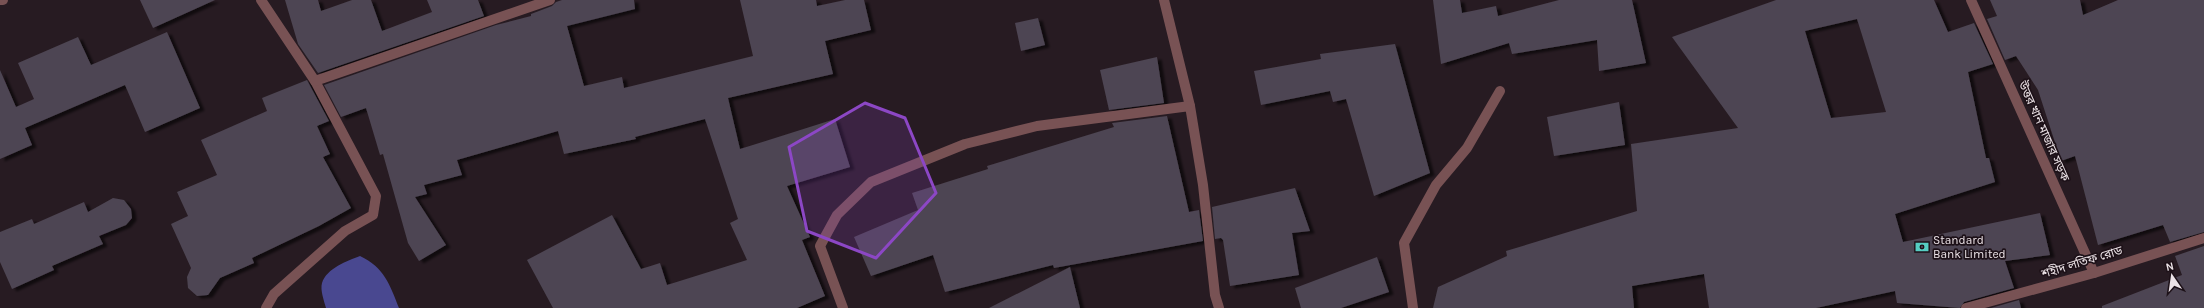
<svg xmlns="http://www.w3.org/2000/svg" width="2204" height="308" font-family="Karla,'Noto Sans Bengali',sans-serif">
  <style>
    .water { fill: #494890 }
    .building { fill: #4d4552; fill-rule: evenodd; filter: url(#shadow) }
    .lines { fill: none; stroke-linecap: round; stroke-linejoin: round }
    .minor { stroke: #785254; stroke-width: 10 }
    .tertiary { stroke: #785254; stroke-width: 10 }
    .marked { fill: #8c47c5; fill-opacity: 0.2; stroke: #8c47c5; stroke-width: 3; stroke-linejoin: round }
    .labels { text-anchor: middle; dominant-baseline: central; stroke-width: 3.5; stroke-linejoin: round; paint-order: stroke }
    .street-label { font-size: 12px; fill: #ece3e7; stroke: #1d1118 }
    .poi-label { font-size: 12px; fill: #ece3e7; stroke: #1d1118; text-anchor: start }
  </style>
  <defs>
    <filter id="shadow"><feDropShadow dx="4.5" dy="2.5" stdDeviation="1" flood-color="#0009"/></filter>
  </defs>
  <rect width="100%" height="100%" fill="#271b22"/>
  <!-- water -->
  <path class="water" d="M360,256C384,267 390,285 399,308H326C324,301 320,290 322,283C327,268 347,261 360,256Z"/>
  <!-- building -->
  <g class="building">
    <polygon points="140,0 215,0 153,28"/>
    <polygon points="285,0 318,0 321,11 352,0 371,0 382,31 432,12 427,0 478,0 484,16 318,73 298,44"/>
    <polygon points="562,0 634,0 635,9 567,26 584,86 622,77 624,88 753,56 740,0 816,0 817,6 845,0 864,0 871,30 825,41 833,74 728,98 740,149 835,119 850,167 787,186 810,237 802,240 825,296 797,308 553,308 527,260 612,215 641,269 660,263 667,285 747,260 730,223 738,219 705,119 635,137 636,139 564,154 558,131 457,160 462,175 424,185 427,194 415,197 446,245 419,261 408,243 383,154 380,155 366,108 341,117 324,85 496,25 531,16 531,14 552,6 556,2"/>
    <polygon points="1433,0 1460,0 1462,13 1496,6 1498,16 1559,0 1632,0 1646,63 1599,71 1597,40 1512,54 1509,43 1441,64"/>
    <path d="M1776,0H1934L1948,32L1974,23L1993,64L1968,72L1986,158H1989L1995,182L1895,214L1903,242L2040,213L2050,255L2005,261L2014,288L1964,302L1960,308L1897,303L1895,291L1816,308H1709L1704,274L1632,286L1634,308H1433L1438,287L1507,256L1506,251L1637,211L1631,144L1738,128L1672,37ZM1857,19L1886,112L1831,118L1805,31Z"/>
    <polygon points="1990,0 2080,0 2083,15 2118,0 2204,0 2204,232 2170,242 2163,225 2098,245 2075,156 2061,161 2038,90 2016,56 2005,60 1987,19 1997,16"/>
    <polygon points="1038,18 1045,45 1021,51 1015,23"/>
    <polygon points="167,32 200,108 145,132 125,85 25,128 32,145 0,159 0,70 16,107 34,99 18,63 78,37 91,65"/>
    <polygon points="1395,44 1430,173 1374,196 1346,99 1333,102 1330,91 1261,105 1254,71 1321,59 1320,54"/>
    <polygon points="1157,57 1164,103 1109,110 1100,70"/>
    <polygon points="307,80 329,121 317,126 330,154 323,157 351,208 319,226 252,258 254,263 220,278 208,295 197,296 188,288 187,277 191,268 171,224 188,216 177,192 217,175 201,140 267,111 262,98"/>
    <polygon points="1619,102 1625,145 1554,156 1547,117"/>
    <polygon points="1167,116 1189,212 1199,210 1203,241 1054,268 1053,265 945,292 933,255 871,276 854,237 918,210 912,193 988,169 987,166 1114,127 1112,123"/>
    <polygon points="1295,188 1310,231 1292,233 1299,275 1230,286 1223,240 1221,238 1215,239 1212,207"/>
    <polygon points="113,198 124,200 131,209 132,218 126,225 99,236 103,244 52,266 54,270 12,289 0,262 0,232 32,219 34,224 84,202 88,212"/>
    <polygon points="2204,246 2204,308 2102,308 2102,306 2182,275 2175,256"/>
    <polygon points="1377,257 1389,292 1341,308 1301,308 1295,288"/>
    <polygon points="1070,267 1080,308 989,308"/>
    <polygon points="2019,300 2021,308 1991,308"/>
  </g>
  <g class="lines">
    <!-- minor -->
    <g class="minor">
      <polyline points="0,0 3,0"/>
      <polyline points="261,0 315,81 376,196 373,215 345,231 274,294 266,308"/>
      <polyline points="1164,0 1190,106"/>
      <polyline points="1971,0 2094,273"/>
      <polyline points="315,81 550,0"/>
      <polyline points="843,308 820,246 837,215 871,182 965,144 1037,126 1190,106 1203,185 1215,295 1219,308"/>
      <polyline points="1413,308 1404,243 1436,185 1467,148 1500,91"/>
    </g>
    <!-- tertiary -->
    <polyline class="tertiary" points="1966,308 2094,273 2204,238"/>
  </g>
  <!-- marked area -->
  <path class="marked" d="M865,103L905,118L936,193L876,258L807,231L789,147Z"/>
  <!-- icons -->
  <defs>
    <g id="bank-bare" transform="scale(1.08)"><path d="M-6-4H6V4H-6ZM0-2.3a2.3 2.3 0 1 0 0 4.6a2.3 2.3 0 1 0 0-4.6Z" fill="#56cec3" stroke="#1d1118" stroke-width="2.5" paint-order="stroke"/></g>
  </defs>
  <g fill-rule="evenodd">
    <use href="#bank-bare" x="1922" y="247"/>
  </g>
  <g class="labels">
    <!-- street labels -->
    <g class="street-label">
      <text transform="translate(2044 131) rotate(66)">উত্তর খান মাজার সড়ক</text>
      <text transform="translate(2082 262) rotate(-17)">শহীদ লতিফ রোড</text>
    </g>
    <!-- poi labels -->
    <g class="poi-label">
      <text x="1933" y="240">Standard<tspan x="1933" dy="14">Bank Limited</tspan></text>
    </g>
  </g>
  <!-- north arrow -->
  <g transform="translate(2172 276) rotate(347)" stroke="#1d1118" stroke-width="3" paint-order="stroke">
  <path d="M0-3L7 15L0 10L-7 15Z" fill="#ece3e7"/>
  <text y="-6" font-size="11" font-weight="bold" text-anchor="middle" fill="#ece3e7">N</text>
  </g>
</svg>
